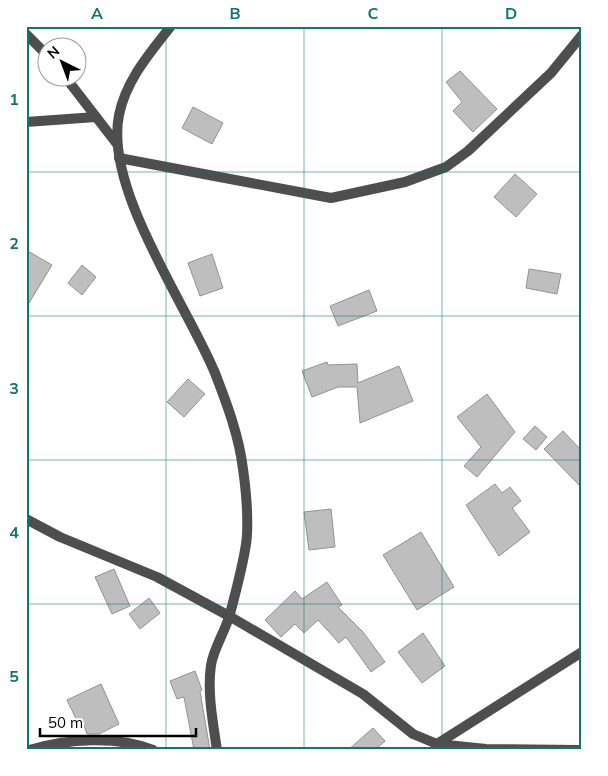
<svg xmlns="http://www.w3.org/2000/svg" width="608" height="776" font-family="Mulish,sans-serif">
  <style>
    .building { fill: #bebebe; stroke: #929292 }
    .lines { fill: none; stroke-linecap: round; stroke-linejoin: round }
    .street { stroke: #4e4e4e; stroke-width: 10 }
    .grid { fill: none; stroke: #0f766e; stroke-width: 1; stroke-opacity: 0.55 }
    .neatline { fill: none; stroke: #0f766e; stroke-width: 2 }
    .grid-label { font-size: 16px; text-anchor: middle; font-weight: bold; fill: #0f766e }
  </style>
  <rect width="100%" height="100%" fill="#fff"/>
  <!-- building -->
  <g class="building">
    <polygon points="460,71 497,109 473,132 453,111 462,102 446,82"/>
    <polygon points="193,107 223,123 212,144 182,128"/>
    <polygon points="515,174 537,194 516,217 494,197"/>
    <polygon points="26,250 52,265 26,308"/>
    <polygon points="212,254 223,288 200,296 188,263"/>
    <polygon points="82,265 96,277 82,295 68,283"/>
    <polygon points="529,269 561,274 557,294 526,288"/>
    <polygon points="369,290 377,311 338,326 330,306"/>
    <polygon points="327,362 328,365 357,364 358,383 399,366 413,401 360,423 357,387 338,387 312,397 302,371"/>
    <polygon points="188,379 205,394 184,417 167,402"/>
    <polygon points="487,394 515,432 477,477 464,466 481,447 457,417"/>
    <polygon points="535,426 547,437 536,450 523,439"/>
    <polygon points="563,431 582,451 582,488 544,449"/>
    <polygon points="495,484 502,493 510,487 521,501 512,508 530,532 499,556 466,505"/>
    <polygon points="331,509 335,547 309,550 304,512"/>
    <polygon points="421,532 454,587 417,610 383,555"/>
    <polygon points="114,569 130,606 112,614 95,577"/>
    <polygon points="327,582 342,605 338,607 363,632 385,662 371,672 346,637 339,643 318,620 304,633 295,624 281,637 265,620 295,591 302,599"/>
    <polygon points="149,598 160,613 140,629 129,614"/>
    <polygon points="423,633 445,666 422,683 398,652"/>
    <polygon points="195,671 202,690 200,691 210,750 194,750 184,697 177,699 170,681"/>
    <polygon points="101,684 119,724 99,734 87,734 84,725 80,727 67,700"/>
    <polygon points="373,728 385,741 375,750 348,750"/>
  </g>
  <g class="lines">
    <!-- street -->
    <g class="street">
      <path d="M171,26C150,53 126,80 119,115C104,189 187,305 215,373C227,404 239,436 243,469C246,490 248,514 247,535C246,554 235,595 230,614C225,632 214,647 211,665C207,692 213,723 217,750"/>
      <polyline points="26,34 48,56"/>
      <polyline points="66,78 117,144"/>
      <polyline points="26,122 96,117"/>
      <polyline points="119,158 331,198 405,182 446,167 468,151 551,73 582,35"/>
      <polyline points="26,519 60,537 157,577 229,616 363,694 413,734 437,744 486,749 579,750"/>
      <polyline points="436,746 437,744 582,652"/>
      <path d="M29,750C67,739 116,735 153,750"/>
    </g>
  </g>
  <!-- grid -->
  <path class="grid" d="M166,26V750M304,26V750M442,26V750M26,172H582M26,316H582M26,460H582M26,604H582"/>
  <!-- border -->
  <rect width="608" height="776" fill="none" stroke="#ffffff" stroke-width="55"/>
  <!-- north arrow -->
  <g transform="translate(62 62) rotate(318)"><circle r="24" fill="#ffffff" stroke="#999999"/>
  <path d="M0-4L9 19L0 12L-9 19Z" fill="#000000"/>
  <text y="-8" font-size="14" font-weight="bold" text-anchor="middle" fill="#000000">N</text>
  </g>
  <!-- scale -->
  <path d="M40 728v8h156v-8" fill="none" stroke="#000000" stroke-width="2.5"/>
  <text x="48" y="728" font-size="15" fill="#000000" stroke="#ffffff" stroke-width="4" paint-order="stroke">50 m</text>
  <rect x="28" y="28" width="552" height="720" class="neatline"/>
  <g class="grid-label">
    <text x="97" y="19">A</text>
    <text x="235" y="19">B</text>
    <text x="373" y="19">C</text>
    <text x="511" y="19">D</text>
    <text x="14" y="105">1</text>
    <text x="14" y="249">2</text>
    <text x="14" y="394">3</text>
    <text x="14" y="538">4</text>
    <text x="14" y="682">5</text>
  </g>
</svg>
